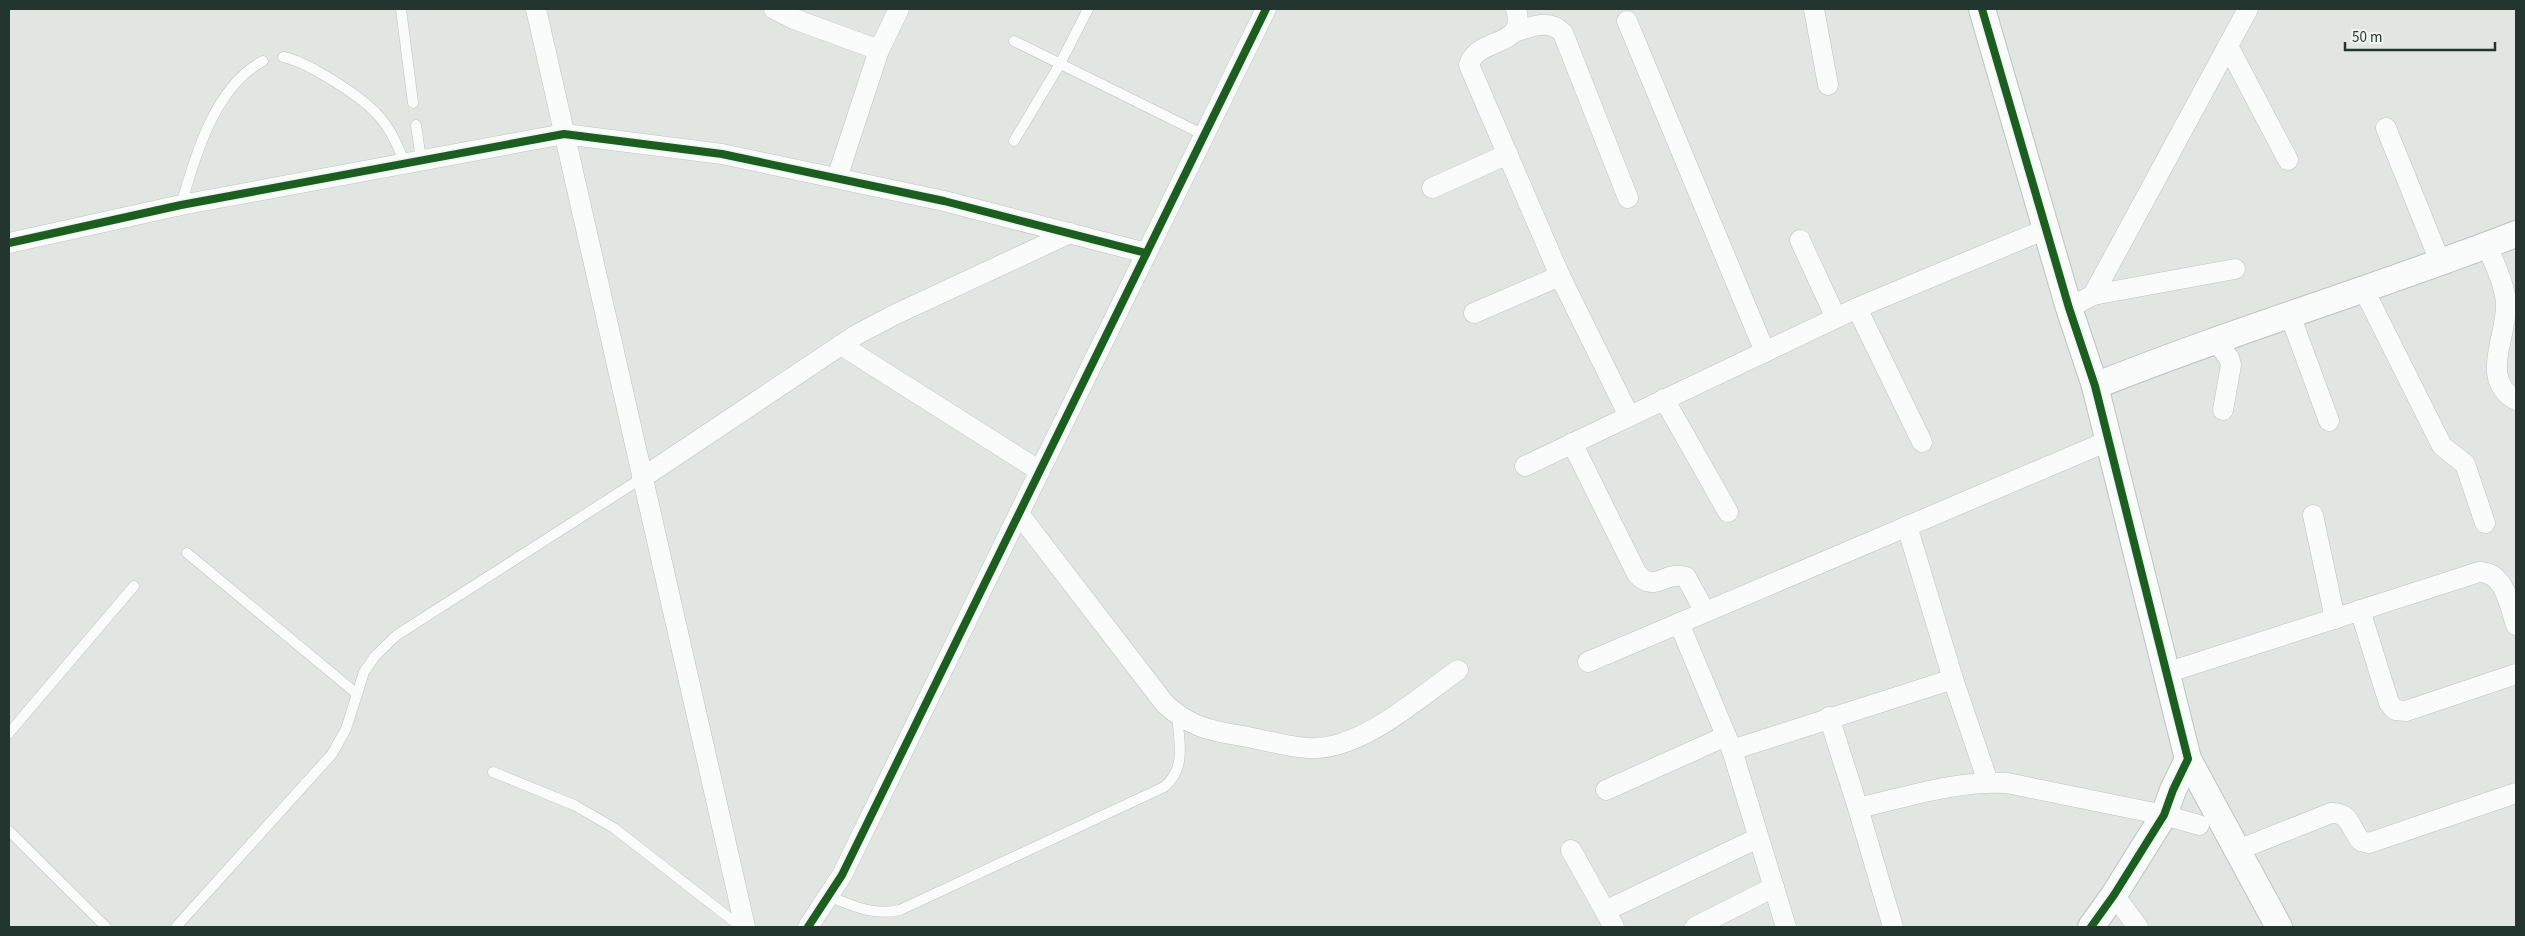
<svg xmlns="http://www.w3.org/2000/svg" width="2525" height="936" font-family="'Source Sans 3',sans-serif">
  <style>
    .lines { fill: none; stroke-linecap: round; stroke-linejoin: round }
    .service-casing { stroke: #bec3c0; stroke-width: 11 }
    .minor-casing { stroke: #bec3c0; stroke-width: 21 }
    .tertiary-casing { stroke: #bec3c0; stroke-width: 28 }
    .service { stroke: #fafbfb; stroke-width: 10 }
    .minor { stroke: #fafbfb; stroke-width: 20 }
    .tertiary { stroke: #fafbfb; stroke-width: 26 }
    .cycleway-casing { stroke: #eef5f1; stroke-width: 11 }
    .cycleway { stroke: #1b5e20; stroke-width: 8 }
  </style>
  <rect width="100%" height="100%" fill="#e1e6e3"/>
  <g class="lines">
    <!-- service casing -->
    <g class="service-casing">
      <g id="service">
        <polyline points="401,9 413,103"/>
        <polyline points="1014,41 1204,135"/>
        <path d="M283,57C306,61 359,95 376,113C390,127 397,145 405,163"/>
        <polyline points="416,125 421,160"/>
        <polyline points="1014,141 1060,64 1088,9"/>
        <path d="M181,205C195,156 215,86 263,61"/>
        <polyline points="187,553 357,694"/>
        <polyline points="9,733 134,586"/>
        <polyline points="493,772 574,805 614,828 741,927"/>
        <polyline points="9,831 106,927"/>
        <path d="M828,896C853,906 873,916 900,910L1164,787C1187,768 1179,742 1177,714"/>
        <polyline points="176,927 332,754 346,729 364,672 375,656 397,635 642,478"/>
      </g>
    </g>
    <!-- minor casing -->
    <g class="minor-casing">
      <g id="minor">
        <polyline points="536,9 745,927"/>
        <polyline points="774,9 794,19 879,50"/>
        <path d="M1516,9C1528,49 1477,36 1469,65L1560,276L1629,416"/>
        <polyline points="1814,9 1828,85"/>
        <polyline points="1627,21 1765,352"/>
        <path d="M1514,32C1532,27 1548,18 1563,33L1628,198"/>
        <polyline points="2228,46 2288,160"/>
        <polyline points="2386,128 2441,264"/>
        <polyline points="837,178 879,50 899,9"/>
        <polyline points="1432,188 1508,154"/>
        <polyline points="1800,240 1836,318"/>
        <polyline points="9,243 181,205 564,134 722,154 944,201 1146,253"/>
        <path d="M2487,245C2494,264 2505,284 2506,304C2507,338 2479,379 2516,400"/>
        <polyline points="2364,290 2442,446 2465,464 2485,523"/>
        <polyline points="2093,295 2235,269"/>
        <polyline points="1857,308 1922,442"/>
        <polyline points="2069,308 2093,295 2248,9"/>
        <polyline points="1474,313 1560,276"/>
        <polyline points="2290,315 2329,421"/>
        <polyline points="2216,341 2229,358 2231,365 2223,410"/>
        <polyline points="841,345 1040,471"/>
        <polyline points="1664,399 1728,512"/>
        <path d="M1572,443L1637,574C1656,594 1664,570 1686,577L1705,612"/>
        <polyline points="1525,466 1857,308 2046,229"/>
        <polyline points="642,478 856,335 894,315 1070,233"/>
        <path d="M1019,514L1165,704C1192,729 1214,731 1248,737C1268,741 1289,747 1308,748C1359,752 1418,698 1458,670"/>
        <polyline points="2313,515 2335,619"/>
        <polyline points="1907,526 1953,679 1988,782"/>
        <polyline points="2360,610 2389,703 2395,710 2406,711 2516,674"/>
        <polyline points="1679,623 1732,750 1786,927"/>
        <polyline points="1588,662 2108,441"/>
        <path d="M2166,673L2479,572C2505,572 2509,604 2516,625"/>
        <polyline points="1829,717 1858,808"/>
        <polyline points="1732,750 1953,679"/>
        <polyline points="1606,790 1726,736"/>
        <polyline points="1571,850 1614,927"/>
        <path d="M2238,850L2331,813C2351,812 2350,829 2361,841L2369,843L2516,793"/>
        <polyline points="2114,895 2138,927"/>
        <polyline points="1605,911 1758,838"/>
        <polyline points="808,927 842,875 1266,9"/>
        <polyline points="1695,927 1774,887"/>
        <path d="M1893,927L1858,808C1907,797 1957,780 2007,783L2164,815L2199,825"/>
      </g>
    </g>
    <!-- tertiary casing -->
    <g class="tertiary-casing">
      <g id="tertiary">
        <polyline points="1982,9 2069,308 2095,386 2188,759 2173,790 2164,815 2114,895 2091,927"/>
        <path d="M2095,386C2234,330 2377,288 2516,234"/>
        <polyline points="2188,759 2279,927"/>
      </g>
    </g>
    <!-- service -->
    <use href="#service" class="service"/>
    <!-- minor -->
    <use href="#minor" class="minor"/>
    <!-- tertiary -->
    <use href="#tertiary" class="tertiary"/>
    <!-- cycleway casing -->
    <g class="cycleway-casing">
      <g id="cycleway">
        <polyline points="1982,9 2069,308 2095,386 2188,759 2173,790 2164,815 2114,895 2091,927"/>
        <polyline points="9,243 181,205 564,134 722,154 944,201 1146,253"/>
        <polyline points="808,927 842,875 1266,9"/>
      </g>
    </g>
    <!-- cycleway -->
    <use href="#cycleway" class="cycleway"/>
  </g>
  <!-- border -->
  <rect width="2525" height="936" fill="none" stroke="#22362f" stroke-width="20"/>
  <!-- scale -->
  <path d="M2345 42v8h150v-8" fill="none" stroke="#22362f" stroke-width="2.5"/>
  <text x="2352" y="42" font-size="15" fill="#22362f" stroke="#eef5f1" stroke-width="4" paint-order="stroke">50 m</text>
</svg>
